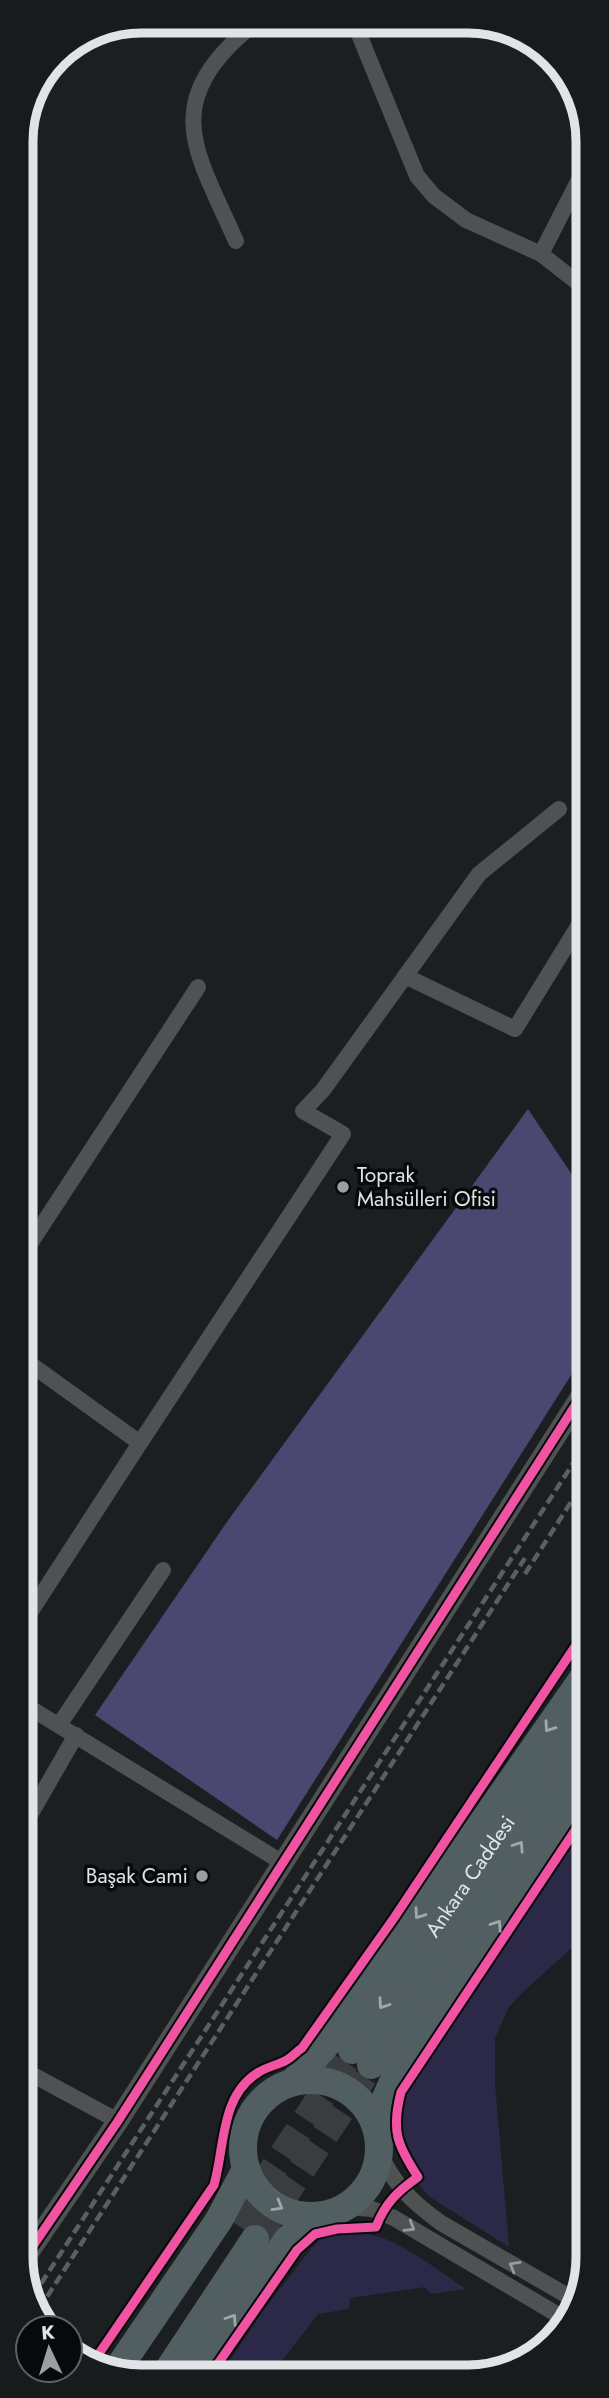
<svg xmlns="http://www.w3.org/2000/svg" width="609" height="2398" font-family="Jost,sans-serif">
  <style>
    .green { fill: #2c2948 }
    .forest { fill: #4a4771 }
    .lines { fill: none; stroke-linecap: round; stroke-linejoin: round }
    .highway-tunnel { stroke: #393d3f; stroke-width: 28; stroke-dasharray: 28 14; stroke-linecap: butt }
    .street { stroke: #4f5153; stroke-width: 16 }
    .secondary { stroke: #4f5153; stroke-width: 21 }
    .highway { stroke: #525f62; stroke-width: 28 }
    .rail { stroke: #5c5e5f; stroke-width: 4.5; stroke-dasharray: 10 5; stroke-linecap: butt }
    .cycleway-casing { stroke: #07090a; stroke-width: 13 }
    .cycleway { stroke: #f153a3; stroke-width: 9 }
    .oneway { stroke: #a0a8ab }
    .oneway2 { stroke: #989a9d }
    .poi-dot { fill: #9b9fa2; stroke: #07090a; stroke-width: 2.5 }
    .labels { text-anchor: middle; dominant-baseline: central; stroke-width: 7; stroke-linejoin: round; paint-order: stroke }
    .poi-label { font-size: 21px; fill: #e0e4e7; stroke: #07090a; text-anchor: start }
    .street-label { font-size: 21px; fill: #e0e4e7; stroke: #07090a }
    .rim { fill: none; stroke: #e0e4e7; stroke-width: 9 }
  </style>
  <rect width="100%" height="100%" fill="#1c1f21"/>
  <!-- green -->
  <g class="green">
    <path d="M588,1829V1933L522,1993L509,2007L495,2038V2084L509,2247L430,2197C400,2166 388,2133 407,2093L579,1830Z"/>
    <path d="M348,2231C394,2233 428,2264 466,2289L431,2294L425,2287L350,2298L349,2309L318,2314L271,2375H220L265,2308L311,2249L320,2239Z"/>
  </g>
  <!-- forest -->
  <polygon class="forest" points="528,1109 587,1197 587,1350 277,1840 95,1715 229,1519"/>
  <g class="lines">
    <!-- highway-tunnel -->
    <g class="highway-tunnel">
      <polyline points="237,2225 352,2050"/>
      <polyline points="255,2239 371,2065"/>
    </g>
    <!-- street -->
    <g class="street">
      <polyline points="356,27 417,176 434,196 466,220 541,254 587,290"/>
      <path d="M236,241C196,151 159,104 249,28"/>
      <polyline points="541,254 587,164"/>
      <polyline points="405,976 515,1029 587,912"/>
      <polyline points="22,1256 198,987"/>
      <polyline points="22,1358 140,1443 22,1625"/>
      <polyline points="140,1443 343,1134 303,1111 323,1090 479,874 559,809"/>
      <polyline points="22,1703 283,1863"/>
      <polyline points="59,1725 163,1570"/>
      <polyline points="22,1829 76,1735"/>
      <polyline points="22,2069 118,2121"/>
      <path d="M379,2152C395,2186 411,2201 441,2223L573,2299"/>
      <polyline points="346,2207 372,2209 394,2218 565,2319"/>
    </g>
    <!-- secondary -->
    <polyline class="secondary" points="22,2262 118,2121 587,1387"/>
    <!-- highway -->
    <g class="highway">
      <path id="s1" d="M352,2050L570,1730"/>
      <polyline points="371,2065 588,1744"/>
      <circle cx="311" cy="2148" r="68"/>
      <polyline points="293,2082 333,2037 588,1671"/>
      <polyline points="377,2130 383,2105 398,2070 588,1792"/>
      <polyline points="115,2373 219,2220 246,2169"/>
      <polyline points="165,2375 255,2239"/>
      <polyline points="194,2375 288,2239 311,2221 326,2215"/>
    </g>
    <!-- rail -->
    <g class="rail">
      <polyline points="525,1574 587,1477"/>
      <polyline points="33,2296 587,1442"/>
      <polyline points="39,2309 525,1558"/>
    </g>
    <!-- cycleway casing -->
    <g class="cycleway-casing">
      <g id="cycleway">
        <polyline points="22,2262 118,2121 587,1387"/>
        <path d="M94,2361L214,2185C225,2147 220,2095 259,2072C267,2067 277,2065 285,2061C291,2058 296,2052 302,2048L394,1918L588,1627"/>
        <path d="M210,2375L297,2250L315,2234L337,2229L376,2227C385,2203 398,2191 418,2177C397,2145 391,2130 401,2092L588,1811"/>
      </g>
    </g>
    <!-- cycleway -->
    <use href="#cycleway" class="cycleway"/>
  </g>
  <!-- one-way arrows -->
  <defs><path id="oneway-chevron" d="M-2-3.5L2.5 0L-2 3.5" fill="none" stroke-width="1.6" stroke-linecap="round" stroke-linejoin="round" transform="scale(1.75)"/></defs>
  <g class="oneway">
    <use href="#oneway-chevron" transform="translate(549 1727) rotate(125)"/>
    <use href="#oneway-chevron" transform="translate(519 1846) rotate(-56)"/>
    <use href="#oneway-chevron" transform="translate(419 1914) rotate(125)"/>
    <use href="#oneway-chevron" transform="translate(497 1925) rotate(-56)"/>
    <use href="#oneway-chevron" transform="translate(383 2004) rotate(124)"/>
    <use href="#oneway-chevron" transform="translate(278 2206) rotate(30)"/>
    <use href="#oneway-chevron" transform="translate(232 2319) rotate(-56)"/>
  </g>
  <g class="oneway2">
    <use href="#oneway-chevron" transform="translate(410 2227) rotate(31)"/>
    <use href="#oneway-chevron" transform="translate(514 2266) rotate(-150)"/>
  </g>
  <!-- markers -->
  <g class="poi-dot">
    <circle cx="343" cy="1187" r="7"/>
    <circle cx="202" cy="1876" r="7"/>
  </g>
  <g class="labels">
    <!-- poi labels -->
    <g class="poi-label">
      <text x="357" y="1175">Toprak<tspan x="357" dy="24">Mahsülleri Ofisi</tspan></text>
      <text x="188" y="1876" text-anchor="end">Başak Cami</text>
    </g>
    <!-- street labels -->
    <g class="street-label">
      <text stroke="none"><textPath href="#s1" startOffset="210">Ankara Caddesi</textPath></text>
    </g>
  </g>
  <!-- crop -->
  <path d="M0 0H609V2398H0ZM141 33H468A108 108 0 0 1 576 141V2257A108 108 0 0 1 468 2365H141A108 108 0 0 1 33 2257V141A108 108 0 0 1 141 33Z" fill="#181b1c" fill-rule="evenodd"/>
  <path class="rim" d="M141 33H468A108 108 0 0 1 576 141V2257A108 108 0 0 1 468 2365H141A108 108 0 0 1 33 2257V141A108 108 0 0 1 141 33Z"/>
  <!-- north arrow -->
  <g transform="translate(49 2349) rotate(356)"><circle r="33" fill="#07090a" stroke="#5e6162" stroke-width="2"/>
  <path d="M0-5L12 26L0 18L-12 26Z" fill="#9b9fa2"/>
  <text y="-10" font-size="19" font-weight="bold" text-anchor="middle" fill="#e0e4e7">K</text>
  </g>
</svg>
